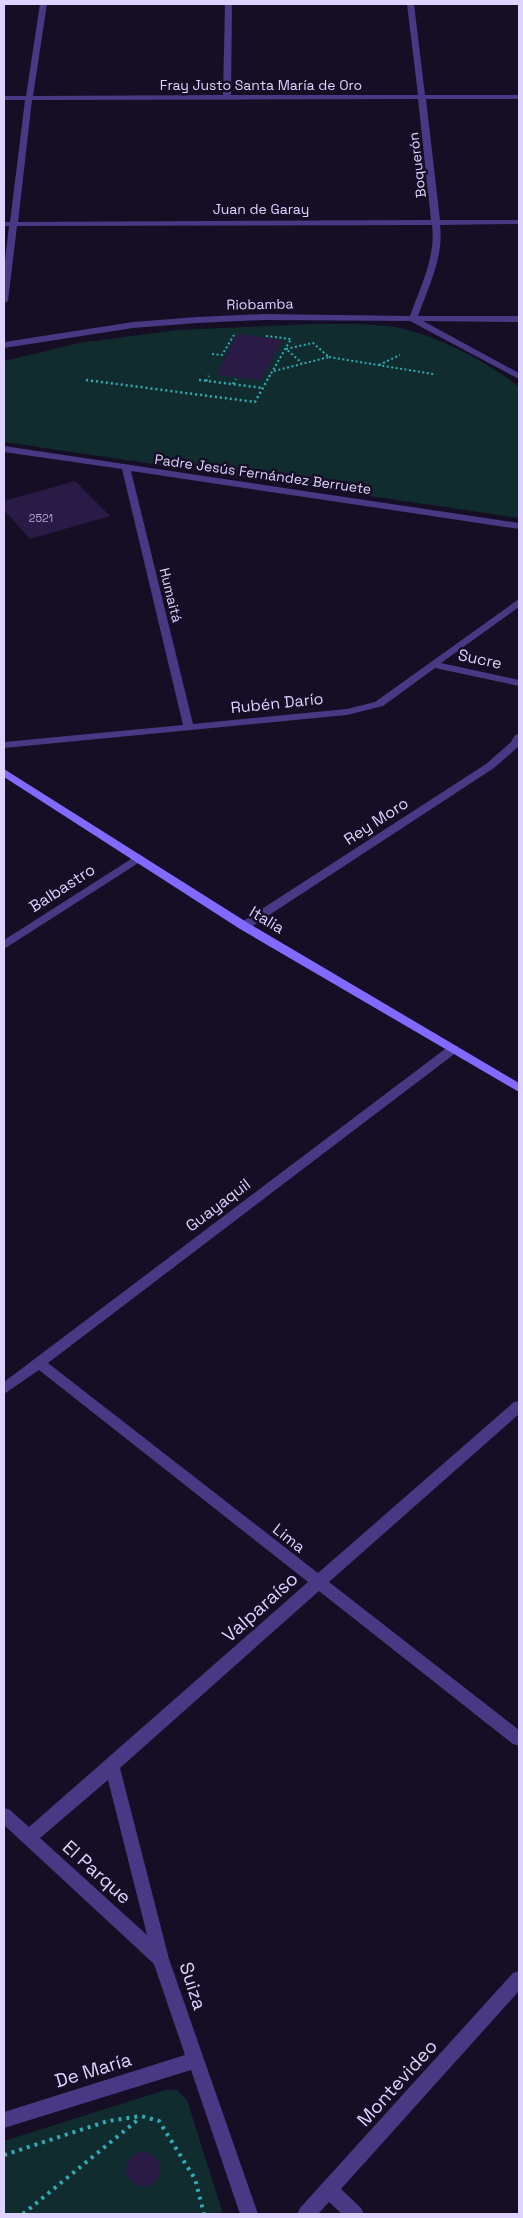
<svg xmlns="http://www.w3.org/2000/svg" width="523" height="2218" font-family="'Space Grotesk',sans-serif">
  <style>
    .green { fill: #112c2f }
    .building { fill: #291a46 }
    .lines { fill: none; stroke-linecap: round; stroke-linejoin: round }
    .path-far2 { stroke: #2eacb7; stroke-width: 2; stroke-dasharray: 2 2.5; stroke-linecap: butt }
    .path-far1 { stroke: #2eacb7; stroke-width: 2.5; stroke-dasharray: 2 3; stroke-linecap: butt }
    .path { stroke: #2eacb7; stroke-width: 4; stroke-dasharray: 3 5; stroke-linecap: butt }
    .street { fill: #473984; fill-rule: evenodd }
    .secondary { fill: #8269ff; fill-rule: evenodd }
    .labels { text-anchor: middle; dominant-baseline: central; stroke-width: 5; stroke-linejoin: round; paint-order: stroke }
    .far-number-label { font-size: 11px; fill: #b1a4d1 }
    .far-street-label { font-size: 14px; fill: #ded2ff; stroke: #150e25 }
    .street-label { font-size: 16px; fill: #ded2ff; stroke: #150e25 }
    .near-street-label { font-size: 19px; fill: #ded2ff; stroke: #150e25 }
  </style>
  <rect width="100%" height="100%" fill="#150e25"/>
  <!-- green -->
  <g class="green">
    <path d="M313,324C340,324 368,323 395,327C436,335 486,361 519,387V518L4,442V361L79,343L178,330Z"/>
    <polygon points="165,2090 177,2090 187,2100 223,2214 4,2214 4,2141"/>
  </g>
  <!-- building -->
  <g class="building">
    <polygon points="237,334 282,340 261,380 216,375"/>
    <polygon points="75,481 110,516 30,539 4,510 4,501"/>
    <circle cx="143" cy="2169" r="17"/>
  </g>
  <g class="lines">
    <!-- path-far2 -->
    <g class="path-far2">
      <polyline points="266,336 291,339 269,377"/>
      <polyline points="212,354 222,355 234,335"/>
      <polyline points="329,357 433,374"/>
      <polyline points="379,365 400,355"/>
      <polyline points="274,371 329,357 313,343 286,349 302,363"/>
    </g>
    <!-- path-far1 -->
    <g class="path-far1">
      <polyline points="86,380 255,402 270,375"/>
      <polyline points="199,380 263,388"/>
      <polyline points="206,381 209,376"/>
      <polyline points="233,384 236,379"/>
    </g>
    <!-- path -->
    <g class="path">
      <polyline points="4,2155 108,2121 141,2116 159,2121 195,2179 204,2214"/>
      <polyline points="23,2214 140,2118"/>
    </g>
    <!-- street -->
    <g class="street">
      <path d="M40,4H47L33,96L223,95L225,4H232L231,95H418L407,4H414L425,95H519V99H426L440,220H519V224L440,225C444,256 429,286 418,316H519V322L423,321L519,373V379L410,321L264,320L197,323L133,328L4,348V342L133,322L197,317L264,314L410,316C421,286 436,256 432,225L17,226L8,301L4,303V269L9,226H4V222H10L25,100H4V96H26ZM418,99L431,220L18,222L32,100Z"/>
      <polygon points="4,446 519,523 519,529 131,471 193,724 347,709 375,702 519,599 519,607 441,663 519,680 519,686 435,668 383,706 347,715 4,748 4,742 183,725 122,469 4,452"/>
      <polygon points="519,734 519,746 494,768 248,929 240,929 238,926 240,923 486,764 511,742 515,735"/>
      <polygon points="139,854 145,858 143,860 4,949 4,940"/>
      <path d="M453,1045L457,1046L459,1049L457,1052L48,1363L318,1573L514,1402L519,1401V1414L329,1582L519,1730V1746L513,1744L319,1591L120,1768L169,1959L258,2214H240L191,2070L4,2128V2112L185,2055L154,1964L4,1825V1808L10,1810L29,1827L308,1582L39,1370L4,1394V1382L449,1046ZM108,1780L147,1935L40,1838Z"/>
      <polygon points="519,1971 519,1991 341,2189 361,2208 364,2214 342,2214 329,2202 318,2214 297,2214 300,2208 513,1973"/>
    </g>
    <!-- secondary -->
    <polygon class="secondary" points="4,769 248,923 519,1083 519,1092 240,929 4,777"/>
  </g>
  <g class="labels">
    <!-- far-number labels -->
    <g class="far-number-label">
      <text x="41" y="518">2521</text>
    </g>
    <!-- far-street labels -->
    <g class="far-street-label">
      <text x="261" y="85">Fray Justo Santa María de Oro</text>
      <text transform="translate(417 165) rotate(-97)">Boquerón</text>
      <text x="261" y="209">Juan de Garay</text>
      <text transform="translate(260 304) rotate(-1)">Riobamba</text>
      <text transform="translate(263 474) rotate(8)">Padre Jesús Fernández Berruete</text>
      <text transform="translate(171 595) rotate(76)">Humaitá</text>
    </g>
    <!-- street labels -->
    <g class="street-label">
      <text transform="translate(480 659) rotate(12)">Sucre</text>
      <text transform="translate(277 703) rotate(-6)">Rubén Darío</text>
      <text transform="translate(376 821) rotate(-33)">Rey Moro</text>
      <text transform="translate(62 888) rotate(-33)">Balbastro</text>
      <text transform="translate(267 920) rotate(31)">Italia</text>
      <text transform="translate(218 1205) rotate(-37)">Guayaquil</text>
      <text transform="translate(289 1538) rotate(38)">Lima</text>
    </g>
    <!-- near-street labels -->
    <g class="near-street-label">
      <text transform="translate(260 1607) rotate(-42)">Valparaíso</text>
      <text transform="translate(97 1872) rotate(42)">El Parque</text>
      <text transform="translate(193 1986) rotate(72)">Suiza</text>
      <text transform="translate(93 2070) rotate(-17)">De María</text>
      <text transform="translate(397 2083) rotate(-48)">Montevideo</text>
    </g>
  </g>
  <!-- border -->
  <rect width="523" height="2218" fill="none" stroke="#ded2ff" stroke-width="10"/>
</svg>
